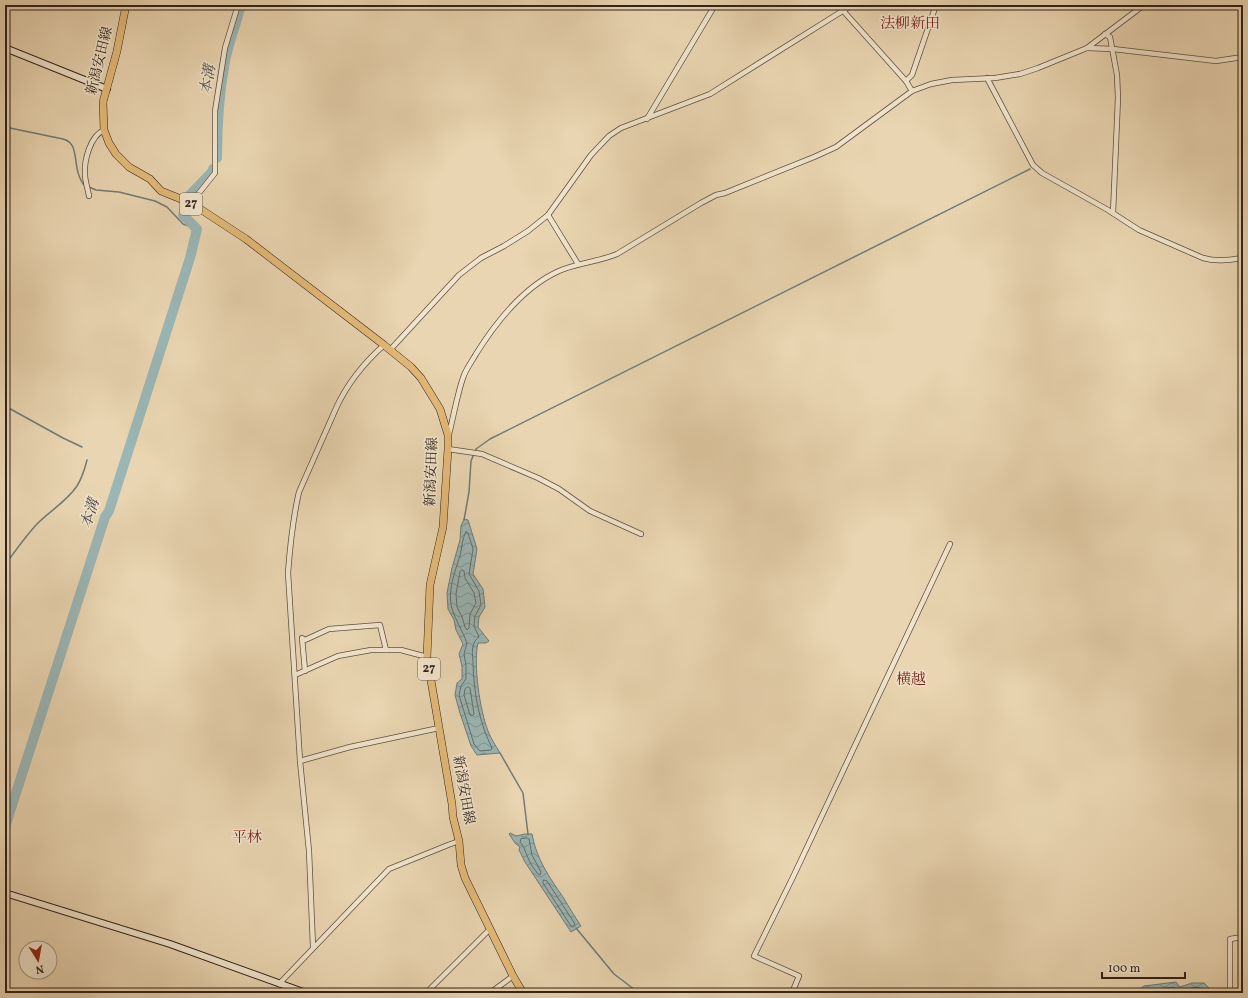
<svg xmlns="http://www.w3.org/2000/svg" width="1248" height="998" font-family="Vollkorn,'Noto Serif JP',serif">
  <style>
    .water { fill: url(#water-waves); stroke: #707b77 }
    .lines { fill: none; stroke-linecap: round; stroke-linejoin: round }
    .shore { stroke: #666c68; stroke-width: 1 }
    .stream { stroke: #707b77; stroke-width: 1.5 }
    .river { stroke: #9ab6b5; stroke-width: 10 }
    .street-casing { stroke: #5f4f40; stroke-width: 6 }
    .secondary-casing { stroke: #31221a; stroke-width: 8 }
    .primary-casing { stroke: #31221a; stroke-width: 8 }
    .street { stroke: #f1e4cc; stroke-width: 4.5 }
    .secondary { stroke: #f1e4cc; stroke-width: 6 }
    .primary { stroke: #e4ba78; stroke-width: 7 }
    .labels { text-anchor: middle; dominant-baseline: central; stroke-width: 3; stroke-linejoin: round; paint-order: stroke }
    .shield { fill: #f1e4cc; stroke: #6b5c4f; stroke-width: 1 }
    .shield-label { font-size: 13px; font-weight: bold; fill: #31221a }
    .street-label { font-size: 14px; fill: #31221a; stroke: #f1e4cc }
    .neighbourhood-label { font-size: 15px; fill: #7a1f14; stroke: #f1e4cc }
    .water-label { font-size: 15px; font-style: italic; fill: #504e48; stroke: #f1e4cc }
  </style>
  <defs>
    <pattern id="water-waves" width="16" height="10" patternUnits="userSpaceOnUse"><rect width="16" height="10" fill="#9ab6b5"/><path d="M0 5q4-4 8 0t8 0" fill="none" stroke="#7e9492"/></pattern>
  </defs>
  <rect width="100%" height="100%" fill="#e9d5b1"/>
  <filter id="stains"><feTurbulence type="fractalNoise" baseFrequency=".005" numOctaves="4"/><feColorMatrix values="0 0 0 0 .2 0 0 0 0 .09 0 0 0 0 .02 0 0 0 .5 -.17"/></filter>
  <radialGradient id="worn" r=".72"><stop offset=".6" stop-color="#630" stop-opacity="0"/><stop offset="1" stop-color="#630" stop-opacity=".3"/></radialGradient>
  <!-- water -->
  <g class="water">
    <path d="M464,519L468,520L477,549L473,574L483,589L485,607L479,617L478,627L489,641L486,643H478C473,664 480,711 488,731C491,739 496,746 500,753L477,755L471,746L460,713L455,695L457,683L462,679V666L459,654L463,644L456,630L454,620L448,609L447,593L452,568L460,540L461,526Z"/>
    <path d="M510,833L516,836L525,834H532C536,858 549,877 563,897C569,907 575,917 581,926L571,932L525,862L519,850L520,847L515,843L509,834Z"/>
    <polygon points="1176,982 1180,987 1192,983 1204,983 1214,993 1113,993 1128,992 1133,993 1144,986"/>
  </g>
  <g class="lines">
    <!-- shore -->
    <g class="shore">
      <path d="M466,532L468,533L473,549L469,574L479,591L481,605L475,616L474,626L479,637C477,639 475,640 474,643C471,650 473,658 473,664C474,694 479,722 492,748L491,750L480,751L474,744L459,695L461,686L466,679V665L464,654L467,643C463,632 456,621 452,609C447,592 455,571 460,556C462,549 462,538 466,532Z"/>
      <polygon points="462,570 464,571 465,578 474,593 476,603 470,614 469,628 467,630 465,627 462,617 457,607 456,594 460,572"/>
      <polygon points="468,687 470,688 474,714 472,716 470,715 464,695 465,689"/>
      <path d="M527,838L529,839L532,855L541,872L540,875L538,874C535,870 531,865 529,860C526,854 524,846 520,842L521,839Z"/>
      <polygon points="544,880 547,881 575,924 574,926 571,926 543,883"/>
      <path d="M1140,993L1146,990L1174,987L1180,991C1192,988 1199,984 1209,993"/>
    </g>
    <!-- stream -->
    <g class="stream">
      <path d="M5,127L63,139C66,140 69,141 71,144C78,151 73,173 85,186"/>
      <polyline points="89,187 96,190 119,192 155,201 167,207 183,224 197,229"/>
      <polyline points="5,406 63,438 82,447"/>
      <polyline points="464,520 469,492 471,461 476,449 490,439 1030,169"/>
      <path d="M5,565C15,551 25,537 37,524C50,511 67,501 77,486C82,478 85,468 87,460"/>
      <polyline points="500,753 523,793 528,834"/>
      <polyline points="576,928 614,974 639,993"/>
    </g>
    <!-- river -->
    <g class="river">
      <path d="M217,158C217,126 219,93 225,61C229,42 236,24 241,5"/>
      <polyline points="188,197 212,172 213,169"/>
      <polyline points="5,827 105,517 109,511 190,258 197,229 183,215"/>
    </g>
    <!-- street casing -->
    <g class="street-casing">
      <g id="street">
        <polyline points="838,5 906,81 912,91"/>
        <polyline points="1105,34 1110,37 1117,75 1118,98 1113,213"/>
        <polyline points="1087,48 1113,49 1216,61 1243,57"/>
        <path d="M987,78L1033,165L1042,173L1108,210L1139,230L1203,258C1217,262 1229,260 1243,258"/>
        <polyline points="906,81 912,75 936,5"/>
        <polyline points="647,119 715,5"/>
        <path d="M89,196C88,189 85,182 85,174C84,161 90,136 104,130"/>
        <polyline points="191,203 215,173 215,111 225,48 238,5"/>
        <polyline points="548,215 578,264"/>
        <polyline points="390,350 459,275 481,258 504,246 528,231 548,215 591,155 609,136 621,128 710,94 852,5"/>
        <path d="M449,434C454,415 457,394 464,375C467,368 472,361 476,354C496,322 523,287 559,271C577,263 598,262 617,254L701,203L716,195L725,193L814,157L836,147L912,91L931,84L952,80L995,78L1020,74L1038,68L1087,48L1144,5"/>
        <polyline points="448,449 482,454 538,478 559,489 590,511 641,534"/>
        <polyline points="305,671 302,638 305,640 329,629 380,625 386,650"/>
        <polyline points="295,675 338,656 371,650 401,650 427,657"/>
        <polyline points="300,761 350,747 439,728"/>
        <path d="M313,947L309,851L300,761L288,573C290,546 293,518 299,492L337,406C348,383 365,362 384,345"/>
        <polyline points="279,984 389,869 448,845 459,841"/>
        <polyline points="426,993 490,929"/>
        <polyline points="490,993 513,976"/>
        <polyline points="792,993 799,976 754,956 793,877 950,544"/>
        <polyline points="1230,993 1230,939 1243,937"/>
      </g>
    </g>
    <!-- secondary casing -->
    <g class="secondary-casing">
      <g id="secondary">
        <polyline points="5,48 107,89"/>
        <polyline points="5,893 170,944 306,993"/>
      </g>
    </g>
    <!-- primary casing -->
    <g class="primary-casing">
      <polyline id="primary" points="126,5 117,51 103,102 104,130 109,143 116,154 129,167 150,179 161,191 191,203 246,239 384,345 411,367 421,378 440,409 448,435 448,449 443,527 430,585 427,657 452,804 453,817 459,841 461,865 465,878 513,976 523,993"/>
    </g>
    <!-- street -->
    <use href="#street" class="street"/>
    <!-- secondary -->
    <use href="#secondary" class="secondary"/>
    <!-- primary -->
    <use href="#primary" class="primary"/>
  </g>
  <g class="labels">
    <!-- shield labels -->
    <g class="shield">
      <rect x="180" y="193" width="22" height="22" rx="3"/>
      <rect x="418" y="658" width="22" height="22" rx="3"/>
    </g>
    <g class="shield-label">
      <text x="191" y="204">27</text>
      <text x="429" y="669">27</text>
    </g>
    <!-- street labels -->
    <g class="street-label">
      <text transform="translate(100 61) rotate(-76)">新潟安田線</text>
      <text transform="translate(432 472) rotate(-88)">新潟安田線</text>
      <text transform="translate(463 790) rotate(80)">新潟安田線</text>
    </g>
    <!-- neighbourhood labels -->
    <g class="neighbourhood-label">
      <text x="910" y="24">法柳新田</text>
      <text x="911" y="680">横越</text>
      <text x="247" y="838">平林</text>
    </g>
    <!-- water labels -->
    <g class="water-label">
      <text transform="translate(209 80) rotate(-81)">本溝</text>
      <text transform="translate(91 514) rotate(-72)">本溝</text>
    </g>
  </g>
  <!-- margin -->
  <rect width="1248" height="998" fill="none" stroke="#e9d5b1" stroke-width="20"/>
  <rect x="6" y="6" width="1236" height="986" fill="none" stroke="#31221a" stroke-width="2"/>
  <rect x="10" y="10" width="1228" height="978" fill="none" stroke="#31221a"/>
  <!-- north arrow -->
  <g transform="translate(38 960) rotate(169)"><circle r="19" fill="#f1e4cc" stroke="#a49685"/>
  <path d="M0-3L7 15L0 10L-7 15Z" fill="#8f2418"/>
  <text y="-6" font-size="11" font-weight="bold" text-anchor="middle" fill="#31221a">N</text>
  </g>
  <!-- scale -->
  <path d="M1102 972v6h83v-6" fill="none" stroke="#31221a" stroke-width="2"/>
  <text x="1108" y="972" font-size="12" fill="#31221a" stroke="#f1e4cc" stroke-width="3" paint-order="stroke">100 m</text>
  <rect width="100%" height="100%" filter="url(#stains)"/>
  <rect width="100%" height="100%" fill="url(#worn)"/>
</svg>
